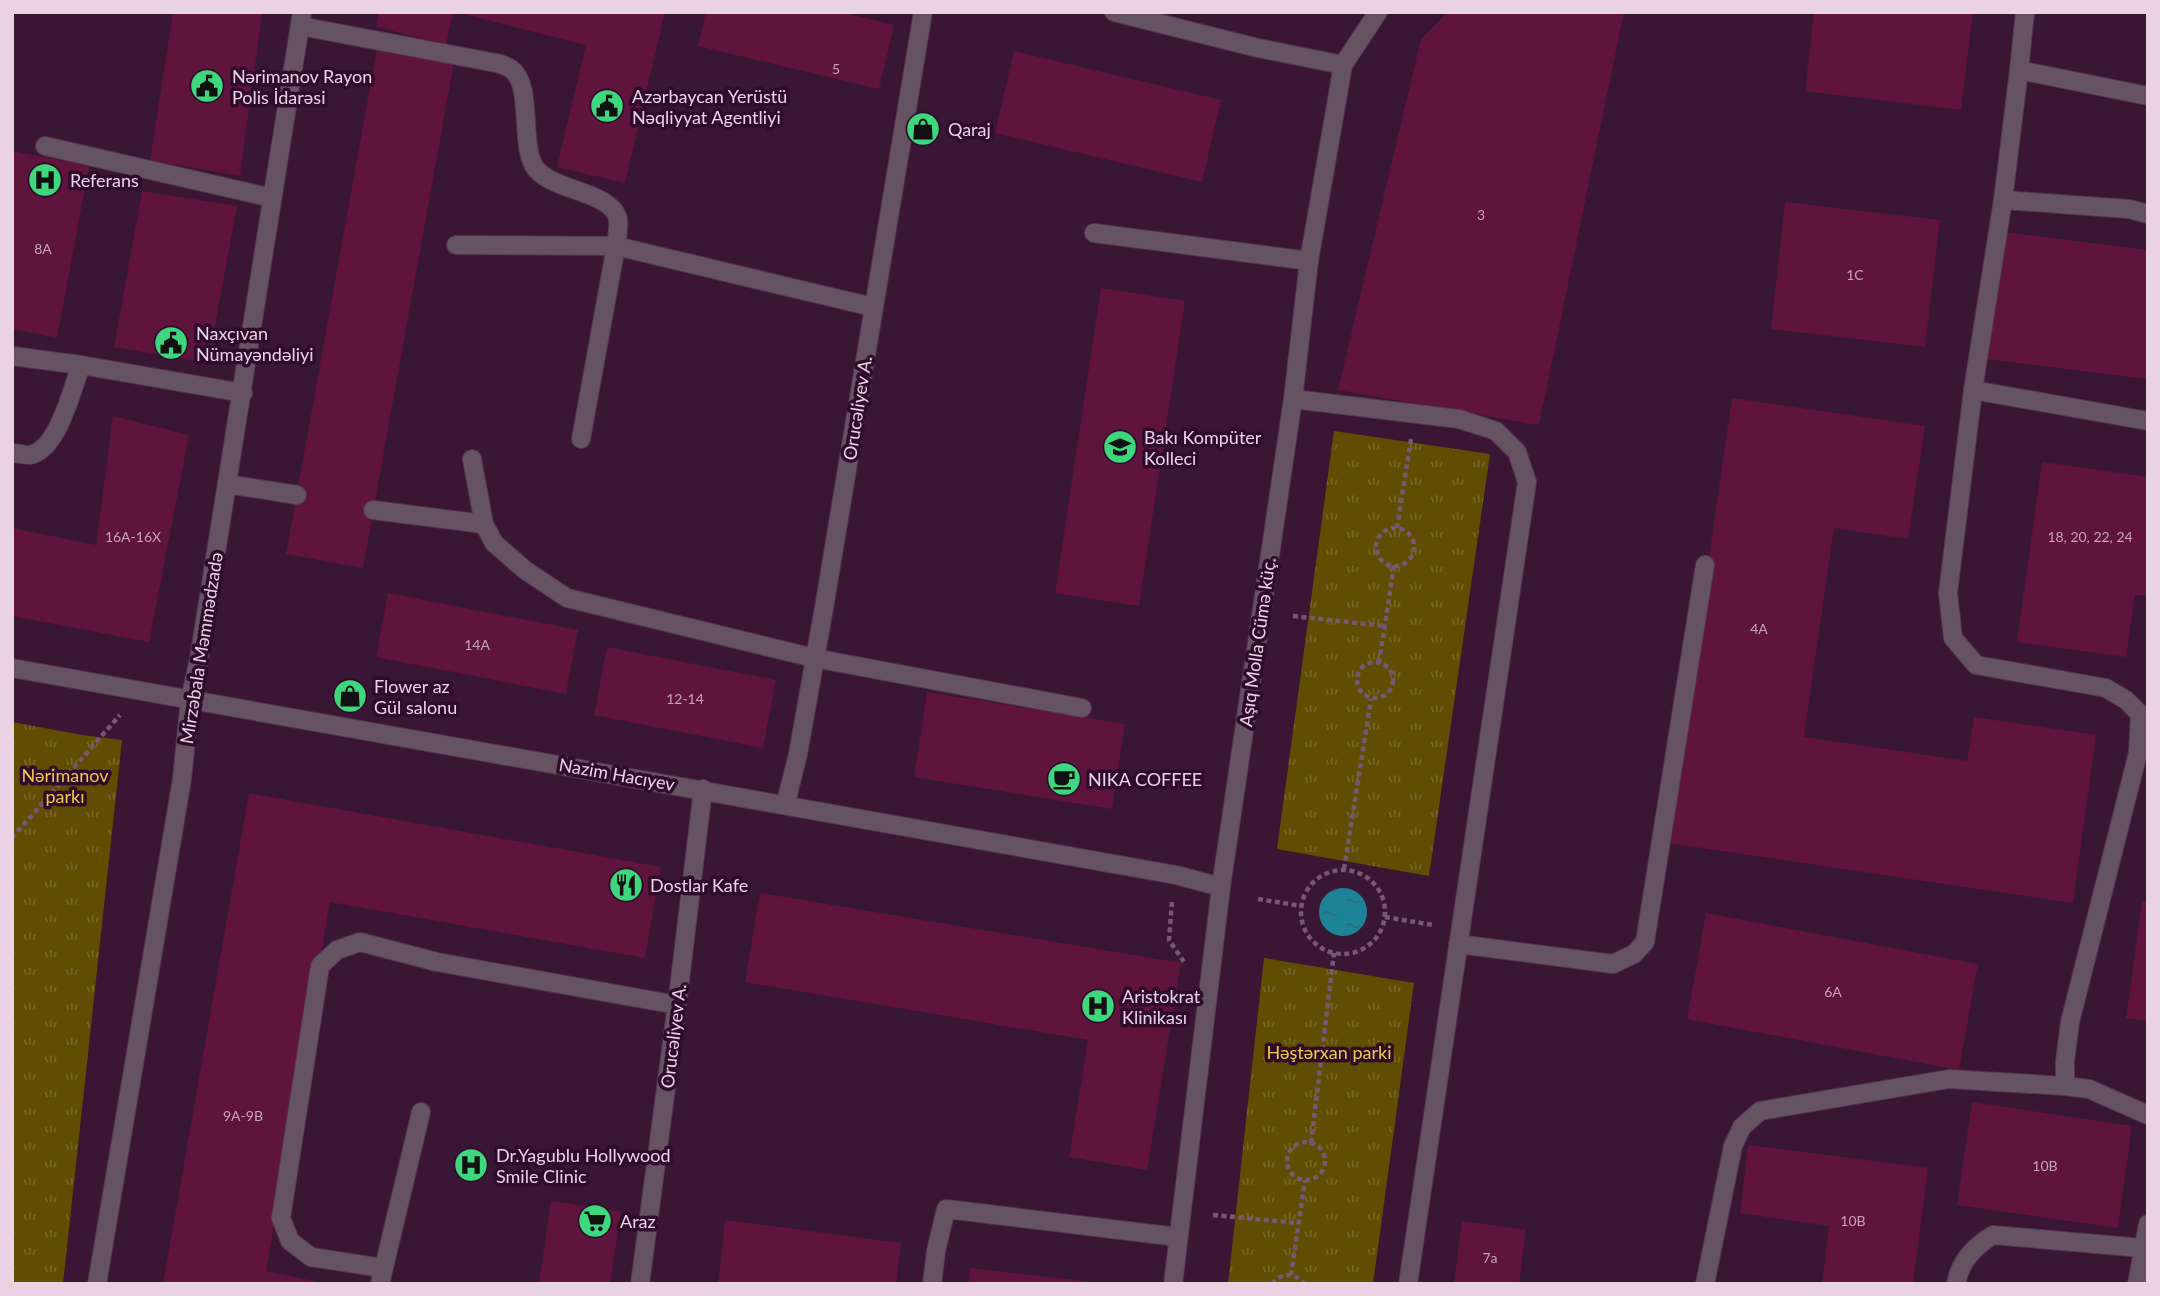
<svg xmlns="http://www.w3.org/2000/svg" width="2160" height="1296" font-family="Lato,sans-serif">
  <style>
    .park { fill: url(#park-tufts) }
    .water { fill: url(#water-ripples) }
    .building { fill: #5f143c }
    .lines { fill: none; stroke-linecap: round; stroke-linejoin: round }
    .service-casing { stroke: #563451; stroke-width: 20 }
    .minor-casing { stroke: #563451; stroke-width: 20 }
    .path { stroke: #775772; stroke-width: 4.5; stroke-dasharray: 5 3.5; stroke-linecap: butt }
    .service { stroke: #655362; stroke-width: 18 }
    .minor { stroke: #655362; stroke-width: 18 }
    .labels { text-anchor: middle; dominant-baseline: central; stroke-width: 7; stroke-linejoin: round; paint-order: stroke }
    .number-label { font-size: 14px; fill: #c7a2bb }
    .poi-label { font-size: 18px; fill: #ead2e5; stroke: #2f0c2b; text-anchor: start }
    .street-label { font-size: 18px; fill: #ead2e5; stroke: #2f0c2b }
    .park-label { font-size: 18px; fill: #edc94d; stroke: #2f0c2b }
  </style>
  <defs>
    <pattern id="park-tufts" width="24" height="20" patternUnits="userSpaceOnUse" patternTransform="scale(1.75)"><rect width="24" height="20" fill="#5f4d02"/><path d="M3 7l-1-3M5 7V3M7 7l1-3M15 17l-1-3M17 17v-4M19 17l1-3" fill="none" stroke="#766627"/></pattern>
    <pattern id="water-ripples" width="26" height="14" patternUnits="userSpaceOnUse" patternTransform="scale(1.75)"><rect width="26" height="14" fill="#1c8496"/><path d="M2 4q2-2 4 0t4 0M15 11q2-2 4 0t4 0" fill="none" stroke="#2b6c7a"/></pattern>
  </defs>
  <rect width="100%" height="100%" fill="#3a1635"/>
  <!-- park -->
  <g class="park">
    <polygon points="1334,431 1490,454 1429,876 1277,849"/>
    <polygon points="12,722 82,735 122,740 63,1284 12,1284"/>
    <polygon points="1264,958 1414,983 1373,1284 1228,1284"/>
  </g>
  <!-- water -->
  <circle class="water" cx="1343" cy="912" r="24"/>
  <!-- building -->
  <g class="building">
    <polygon points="173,12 262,12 240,176 150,160"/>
    <polygon points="379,12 453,12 446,44 376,27"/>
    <polygon points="456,12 665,12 625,183 557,167 586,45"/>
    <polygon points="706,12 840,12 894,25 879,89 698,46"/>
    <polygon points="1448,12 1624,12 1539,425 1338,390 1421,39"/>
    <polygon points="1814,12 1973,12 1961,110 1805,91"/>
    <polygon points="377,48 454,62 363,568 286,554"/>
    <polygon points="1014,51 1221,100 1202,182 995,133"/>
    <polygon points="12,151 89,166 57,338 12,329"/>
    <polygon points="142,191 237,206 208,363 114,347"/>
    <polygon points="1785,202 1940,220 1925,347 1771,329"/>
    <polygon points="2003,232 2148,250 2148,362 2146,379 1987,359"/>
    <polygon points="1101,288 1185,301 1139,606 1055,593"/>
    <polygon points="1732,398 1925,426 1908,539 1834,528 1804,737 1967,761 1974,717 2096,735 2073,903 1668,843"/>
    <polygon points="113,416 189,435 149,642 12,616 12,528 96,545"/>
    <polygon points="2042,462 2148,477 2148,596 2135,595 2126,657 2017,642"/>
    <polygon points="388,593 578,630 566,694 376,657"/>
    <polygon points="607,647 776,680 763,748 594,715"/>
    <polygon points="927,692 1125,724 1112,809 914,777"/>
    <polygon points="249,793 661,867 645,958 330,902 266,1271 329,1284 163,1284"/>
    <polygon points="760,893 1181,963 1147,1170 1069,1157 1088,1040 745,982"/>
    <polygon points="2142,901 2148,902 2148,1021 2126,1018"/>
    <polygon points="1706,913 1978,964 1959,1070 1687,1019"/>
    <polygon points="1972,1102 2132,1126 2118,1228 1957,1205"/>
    <polygon points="1748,1145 1928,1168 1913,1284 1822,1284 1829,1226 1740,1213"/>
    <polygon points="551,1201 621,1212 610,1284 539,1284"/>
    <polygon points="725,1220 901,1243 896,1284 718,1284"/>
    <polygon points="1462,1221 1526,1230 1519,1284 1454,1284"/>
    <polygon points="970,1268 1092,1282 1092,1284 968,1284"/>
  </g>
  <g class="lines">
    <!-- service casing -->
    <g class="service-casing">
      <g id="service">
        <polyline points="2025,12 2019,70 2148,96"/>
        <path d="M300,26L496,63C500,64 507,66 511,69C533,84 520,142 534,166C550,192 611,190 618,219C619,227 617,238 616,246L456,245"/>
        <polyline points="2019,70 2003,200 2129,209 2148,214"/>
        <polyline points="45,146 272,198"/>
        <polyline points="2003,200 1973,390 1948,593 1953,638 1976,665 2106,688 2126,700 2140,714 2138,753 2070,1022 2065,1061 2065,1086 2089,1089 2148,1115"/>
        <polyline points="1094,233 1309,261"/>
        <polyline points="12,356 81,365 243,393"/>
        <polyline points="1973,390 2148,421"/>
        <polyline points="581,439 616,246 873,307"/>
        <path d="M12,453C17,453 24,455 29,455C58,451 72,389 81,365"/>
        <polyline points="472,459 484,524 494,543 525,570 567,598 814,658 1082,708"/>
        <polyline points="227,484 297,495"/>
        <polyline points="373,510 484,524"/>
        <polyline points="1458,944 1613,964 1634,954 1645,942 1705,565"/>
        <polyline points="382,1268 311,1257 290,1241 281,1218 320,966 337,950 360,942 437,962 677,1005"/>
        <polyline points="380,1284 421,1112"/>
        <polyline points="932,1284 936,1251 946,1209 1178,1237"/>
        <polyline points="1705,1284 1733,1146 1742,1127 1760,1111 1949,1079 2065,1086"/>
        <path d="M1956,1284C1960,1261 1974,1247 1993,1235L2142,1248"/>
        <polyline points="2137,1284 2148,1224"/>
      </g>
    </g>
    <!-- minor casing -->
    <g class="minor-casing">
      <g id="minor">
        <polyline points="1114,12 1258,48 1343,65"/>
        <polyline points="1293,399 1459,419 1496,431 1517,452 1527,482 1408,1284"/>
        <path d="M12,668C400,735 788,803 1176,875L1221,887"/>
        <polyline points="786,802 798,754 824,608 923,12"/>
        <polyline points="97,1284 182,779 190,700 199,659 302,12"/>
        <polyline points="640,1284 677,1005 703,789"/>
        <polyline points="1173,1284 1221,887 1293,399 1309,261 1343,65 1378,12"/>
      </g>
    </g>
    <!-- path -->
    <g class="path">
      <polyline points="1397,528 1411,439"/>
      <circle cx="1395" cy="547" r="19"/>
      <polyline points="1293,616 1385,626"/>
      <circle cx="1375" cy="680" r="18"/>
      <polyline points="1379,663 1394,565"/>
      <polyline points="12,838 120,715"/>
      <polyline points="1344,869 1371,699"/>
      <circle cx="1343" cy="912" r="42"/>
      <polyline points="1258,899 1301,906"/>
      <polyline points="1172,902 1169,940 1184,962"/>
      <polyline points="1385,917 1433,925"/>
      <circle cx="1306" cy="1161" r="19"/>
      <polyline points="1311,1143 1334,953"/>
      <polyline points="1213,1215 1298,1223"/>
      <polyline points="1291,1275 1305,1180"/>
      <path d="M1272,1284C1281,1272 1295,1272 1304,1284"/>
    </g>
    <!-- service -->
    <use href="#service" class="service"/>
    <!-- minor -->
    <use href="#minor" class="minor"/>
  </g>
  <!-- icons -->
  <defs>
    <g id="civic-disc" transform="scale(1.75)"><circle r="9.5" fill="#3fd77d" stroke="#2f0c2b"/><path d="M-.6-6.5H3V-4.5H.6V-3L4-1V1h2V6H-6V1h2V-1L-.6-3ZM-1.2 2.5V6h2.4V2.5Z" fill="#111"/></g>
    <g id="shop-disc" transform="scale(1.75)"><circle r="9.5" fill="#3fd77d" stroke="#2f0c2b"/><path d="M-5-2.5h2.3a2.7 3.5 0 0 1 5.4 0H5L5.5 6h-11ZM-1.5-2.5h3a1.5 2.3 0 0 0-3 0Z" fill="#111"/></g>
    <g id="hospital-disc" transform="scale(1.75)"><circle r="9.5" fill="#3fd77d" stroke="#2f0c2b"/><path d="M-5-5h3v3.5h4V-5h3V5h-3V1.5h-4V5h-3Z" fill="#111"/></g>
    <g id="university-disc" transform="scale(1.75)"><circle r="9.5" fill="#3fd77d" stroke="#2f0c2b"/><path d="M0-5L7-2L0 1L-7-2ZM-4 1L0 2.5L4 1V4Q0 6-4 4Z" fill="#111"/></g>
    <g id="cafe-disc" transform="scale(1.75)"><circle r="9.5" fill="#3fd77d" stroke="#2f0c2b"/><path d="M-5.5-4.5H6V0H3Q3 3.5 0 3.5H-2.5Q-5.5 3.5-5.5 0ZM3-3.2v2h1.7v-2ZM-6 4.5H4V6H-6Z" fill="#111"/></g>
    <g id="restaurant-disc" transform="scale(1.75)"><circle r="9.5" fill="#3fd77d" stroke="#2f0c2b"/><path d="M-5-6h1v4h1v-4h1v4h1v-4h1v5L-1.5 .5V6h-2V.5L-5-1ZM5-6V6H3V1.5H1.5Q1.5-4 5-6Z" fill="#111"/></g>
    <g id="supermarket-disc" transform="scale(1.75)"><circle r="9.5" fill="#3fd77d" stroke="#2f0c2b"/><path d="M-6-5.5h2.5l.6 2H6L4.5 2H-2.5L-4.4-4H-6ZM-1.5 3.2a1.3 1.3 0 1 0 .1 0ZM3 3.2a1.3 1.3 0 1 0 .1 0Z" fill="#111"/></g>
  </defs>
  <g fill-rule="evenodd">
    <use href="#civic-disc" x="207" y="86"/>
    <use href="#civic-disc" x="607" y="106"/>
    <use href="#shop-disc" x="923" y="129"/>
    <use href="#hospital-disc" x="45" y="180"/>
    <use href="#civic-disc" x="171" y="343"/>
    <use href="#university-disc" x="1120" y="447"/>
    <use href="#shop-disc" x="350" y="696"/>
    <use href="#cafe-disc" x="1064" y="779"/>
    <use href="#restaurant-disc" x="626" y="885"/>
    <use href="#hospital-disc" x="1098" y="1006"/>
    <use href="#hospital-disc" x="471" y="1165"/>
    <use href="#supermarket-disc" x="595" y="1221"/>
  </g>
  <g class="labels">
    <!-- number labels -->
    <g class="number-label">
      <text x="836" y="68">5</text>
      <text x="1481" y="214">3</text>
      <text x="43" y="248">8A</text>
      <text x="1855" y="274">1С</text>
      <text x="133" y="536">16A-16X</text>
      <text x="2090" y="536">18, 20, 22, 24</text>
      <text x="1759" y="628">4A</text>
      <text x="477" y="644">14A</text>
      <text x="685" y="698">12-14</text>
      <text x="1833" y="991">6A</text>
      <text x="243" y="1115">9A-9B</text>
      <text x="2045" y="1165">10B</text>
      <text x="1853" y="1220">10B</text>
      <text x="1490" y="1257">7a</text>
    </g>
    <!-- poi labels -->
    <g class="poi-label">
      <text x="232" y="76">Nərimanov Rayon<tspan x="232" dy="21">Polis İdarəsi</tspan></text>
      <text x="632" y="96">Azərbaycan Yerüstü<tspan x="632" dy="21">Nəqliyyat Agentliyi</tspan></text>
      <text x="948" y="129">Qaraj</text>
      <text x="70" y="180">Referans</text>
      <text x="196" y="333">Naxçıvan<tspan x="196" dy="21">Nümayəndəliyi</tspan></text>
      <text x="1144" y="437">Bakı Kompüter<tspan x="1144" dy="21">Kolleci</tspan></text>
      <text x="374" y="686">Flower az<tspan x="374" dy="21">Gül salonu</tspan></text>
      <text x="1088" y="779">NIKA COFFEE</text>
      <text x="650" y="885">Dostlar Kafe</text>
      <text x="1122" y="996">Aristokrat<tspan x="1122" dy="21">Klinikası</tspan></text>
      <text x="496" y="1155">Dr.Yagublu Hollywood<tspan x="496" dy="21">Smile Clinic</tspan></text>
      <text x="620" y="1221">Araz</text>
    </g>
    <!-- street labels -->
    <g class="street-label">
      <text transform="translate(857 408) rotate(-81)">Orucəliyev A.</text>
      <text transform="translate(1257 642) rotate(-82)">Aşıq Molla Cümə küç.</text>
      <text transform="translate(201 648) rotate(-81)">Mirzəbala Məmmədzadə</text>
      <text transform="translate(617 774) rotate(10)">Nazim Hacıyev</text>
      <text transform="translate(673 1036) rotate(-83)">Orucəliyev A.</text>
    </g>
    <!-- park labels -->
    <g class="park-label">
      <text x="65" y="775">Nərimanov<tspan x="65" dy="21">parkı</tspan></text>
      <text x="1329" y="1052">Həştərxan parki</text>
    </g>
  </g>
  <!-- border -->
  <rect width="2160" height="1296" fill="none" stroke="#ead2e5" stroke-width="28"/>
</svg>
